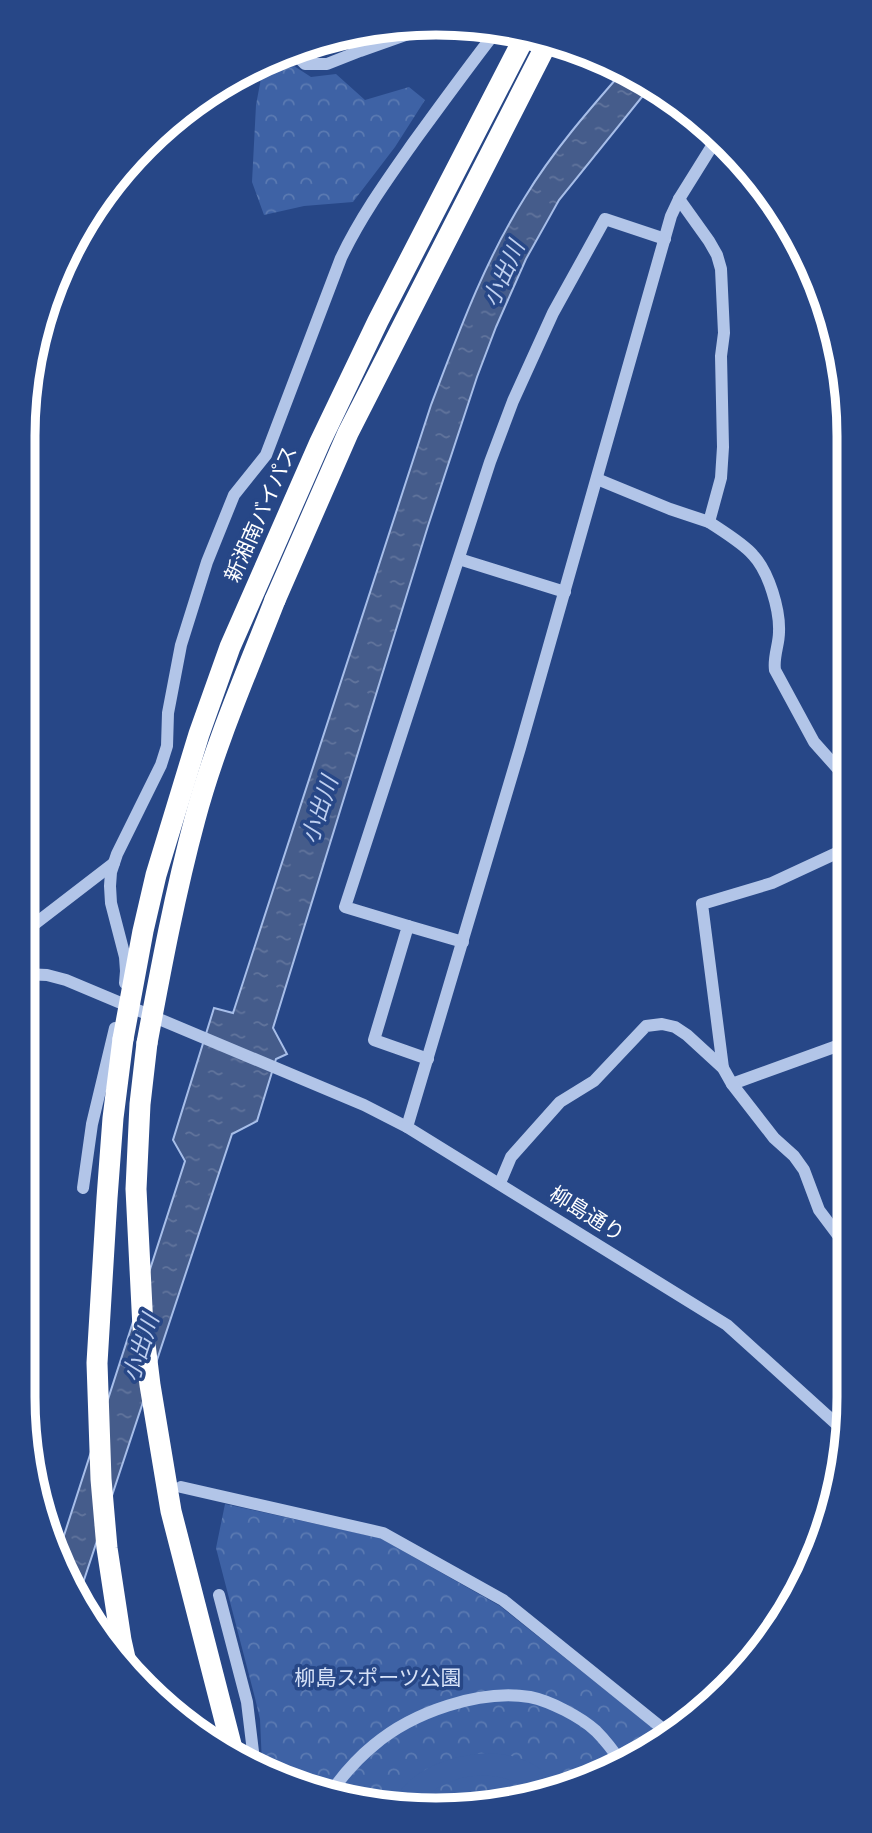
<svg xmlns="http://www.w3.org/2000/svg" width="872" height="1833" font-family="Karla,'Noto Sans JP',sans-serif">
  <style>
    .forest { fill: url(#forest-crowns) }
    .garden { fill: #3e62a5 }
    .water { fill: url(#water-ripples); stroke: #a7bee9; stroke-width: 2 }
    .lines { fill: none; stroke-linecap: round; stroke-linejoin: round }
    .minor { stroke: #b2c5e8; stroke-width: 12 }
    .highway { stroke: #fff; stroke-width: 21 }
    .highway-bridge { stroke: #fff; stroke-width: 21 }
    .labels { text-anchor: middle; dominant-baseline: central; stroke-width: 7; stroke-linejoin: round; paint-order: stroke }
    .street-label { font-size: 21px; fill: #fff; stroke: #274787 }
    .park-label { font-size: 21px; fill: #d6e1f7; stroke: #274787 }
    .water-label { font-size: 23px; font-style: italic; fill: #becff0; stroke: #274787 }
    .rim { fill: none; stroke: #fff; stroke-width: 9 }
  </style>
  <defs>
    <pattern id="forest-crowns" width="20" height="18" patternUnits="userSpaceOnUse" patternTransform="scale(1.75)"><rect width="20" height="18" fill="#3e62a5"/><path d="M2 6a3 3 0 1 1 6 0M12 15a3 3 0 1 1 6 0" fill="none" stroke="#5b7ab2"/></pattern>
    <pattern id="water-ripples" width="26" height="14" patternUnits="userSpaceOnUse" patternTransform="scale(1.75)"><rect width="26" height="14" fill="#455c8b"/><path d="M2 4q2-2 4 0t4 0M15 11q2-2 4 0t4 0" fill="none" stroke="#61749c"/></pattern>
  </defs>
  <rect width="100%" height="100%" fill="#274787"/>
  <!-- forest -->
  <g class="forest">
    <polygon points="291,64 311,77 336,74 365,100 409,87 425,100 395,147 353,202 304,206 264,215 252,182 256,105 262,73 277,67"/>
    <polygon points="225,1504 380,1538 500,1606 663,1736 619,1767 490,1807 355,1802 262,1764 260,1719 255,1698 216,1548"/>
  </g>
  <!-- garden -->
  <path class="garden" d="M487,1753C519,1754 537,1764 561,1785L534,1793C505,1771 467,1770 436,1789C429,1793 422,1803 414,1804C407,1805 399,1804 392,1803C412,1768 448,1756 487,1753Z"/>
  <!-- water -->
  <path class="water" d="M623,71L650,87L559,200L526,259L496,327L477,377L428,526L273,1028L287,1054L276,1059L257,1121L232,1134L79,1595L58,1554L185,1161L173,1140L214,1008L233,1013L431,405C458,334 484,262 525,197C553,151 588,111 623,71Z"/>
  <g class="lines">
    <!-- minor -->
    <g class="minor">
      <polyline points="292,51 305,64 327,64 360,51 439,23"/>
      <path d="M760,181C773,208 789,233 803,260C807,269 809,276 817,283L819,282"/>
      <path d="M679,199L709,241L717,255L721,269L724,333L721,356L723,447L721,478L709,522C721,530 744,544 753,555C769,572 780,610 779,632C779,645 773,657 775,670L814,742L847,779"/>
      <polyline points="597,479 670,509 709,522"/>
      <polyline points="459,559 565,592"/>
      <polyline points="408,926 463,942"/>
      <polyline points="23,933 114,863"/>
      <polyline points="23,974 47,975 66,980 364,1105 407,1127 727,1325 843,1430"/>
      <path d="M125,983L126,971L125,957L111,903L110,886L111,872L117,854L161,765L167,746L168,713L181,645L207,562L234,495L266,455L341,258C361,216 387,180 413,143C440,106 466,70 494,34"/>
      <polyline points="428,1059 374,1040 408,926 345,907 490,462 513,401 553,313 605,219 665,239"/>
      <polyline points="723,1068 702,904 772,883 841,851 847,845"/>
      <polyline points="732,1084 848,1042"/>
      <polyline points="407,1127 520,748 671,216 679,199 717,138"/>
      <polyline points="500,1183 511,1157 560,1102 594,1081 646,1026 662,1024 675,1027 687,1035 723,1068 732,1084 774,1138 794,1156 804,1170 819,1210 849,1250"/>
      <polyline points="83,1188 92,1124 115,1028"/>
      <polyline points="181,1487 383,1533 503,1600 668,1733"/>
      <polyline points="219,1595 247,1702 254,1760"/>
      <path d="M331,1792C343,1775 358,1758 374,1745C413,1712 480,1689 530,1697C550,1701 581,1717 596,1731C606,1741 615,1753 623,1765"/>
    </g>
    <!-- highway -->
    <g class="highway">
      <polyline points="275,600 348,433 546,45"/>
      <polyline points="123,1039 113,1118 107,1198 97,1363 101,1479 107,1548 121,1640 127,1667"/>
      <polyline points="147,1043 140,1104 136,1189 143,1328 150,1385 171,1511 233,1752"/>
    </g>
    <!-- highway-bridge -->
    <g class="highway-bridge">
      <polyline points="123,1039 143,931 156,875 199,734 230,647 320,442 378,321 523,40"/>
      <path d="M147,1043C161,968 175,893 195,819C215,744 247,672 275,600"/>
    </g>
  </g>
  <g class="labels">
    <!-- street labels -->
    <g class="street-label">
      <text transform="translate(261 514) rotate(-66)">新湘南バイパス</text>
      <text transform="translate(587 1214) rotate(32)">柳島通り</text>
    </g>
    <!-- park labels -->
    <g class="park-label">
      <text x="378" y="1678">柳島スポーツ公園</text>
    </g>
    <!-- water labels -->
    <g class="water-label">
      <text transform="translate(504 274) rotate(-66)">小出川</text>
      <text transform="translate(320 810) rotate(-72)">小出川</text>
      <text transform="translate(141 1348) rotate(-72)">小出川</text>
    </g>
  </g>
  <!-- crop -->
  <path d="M0 0H872V1833H0ZM436 35H436A401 401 0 0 1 837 436V1397A401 401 0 0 1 436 1798H436A401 401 0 0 1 35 1397V436A401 401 0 0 1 436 35Z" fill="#274787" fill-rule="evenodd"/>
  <path class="rim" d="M436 35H436A401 401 0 0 1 837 436V1397A401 401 0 0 1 436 1798H436A401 401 0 0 1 35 1397V436A401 401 0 0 1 436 35Z"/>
</svg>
